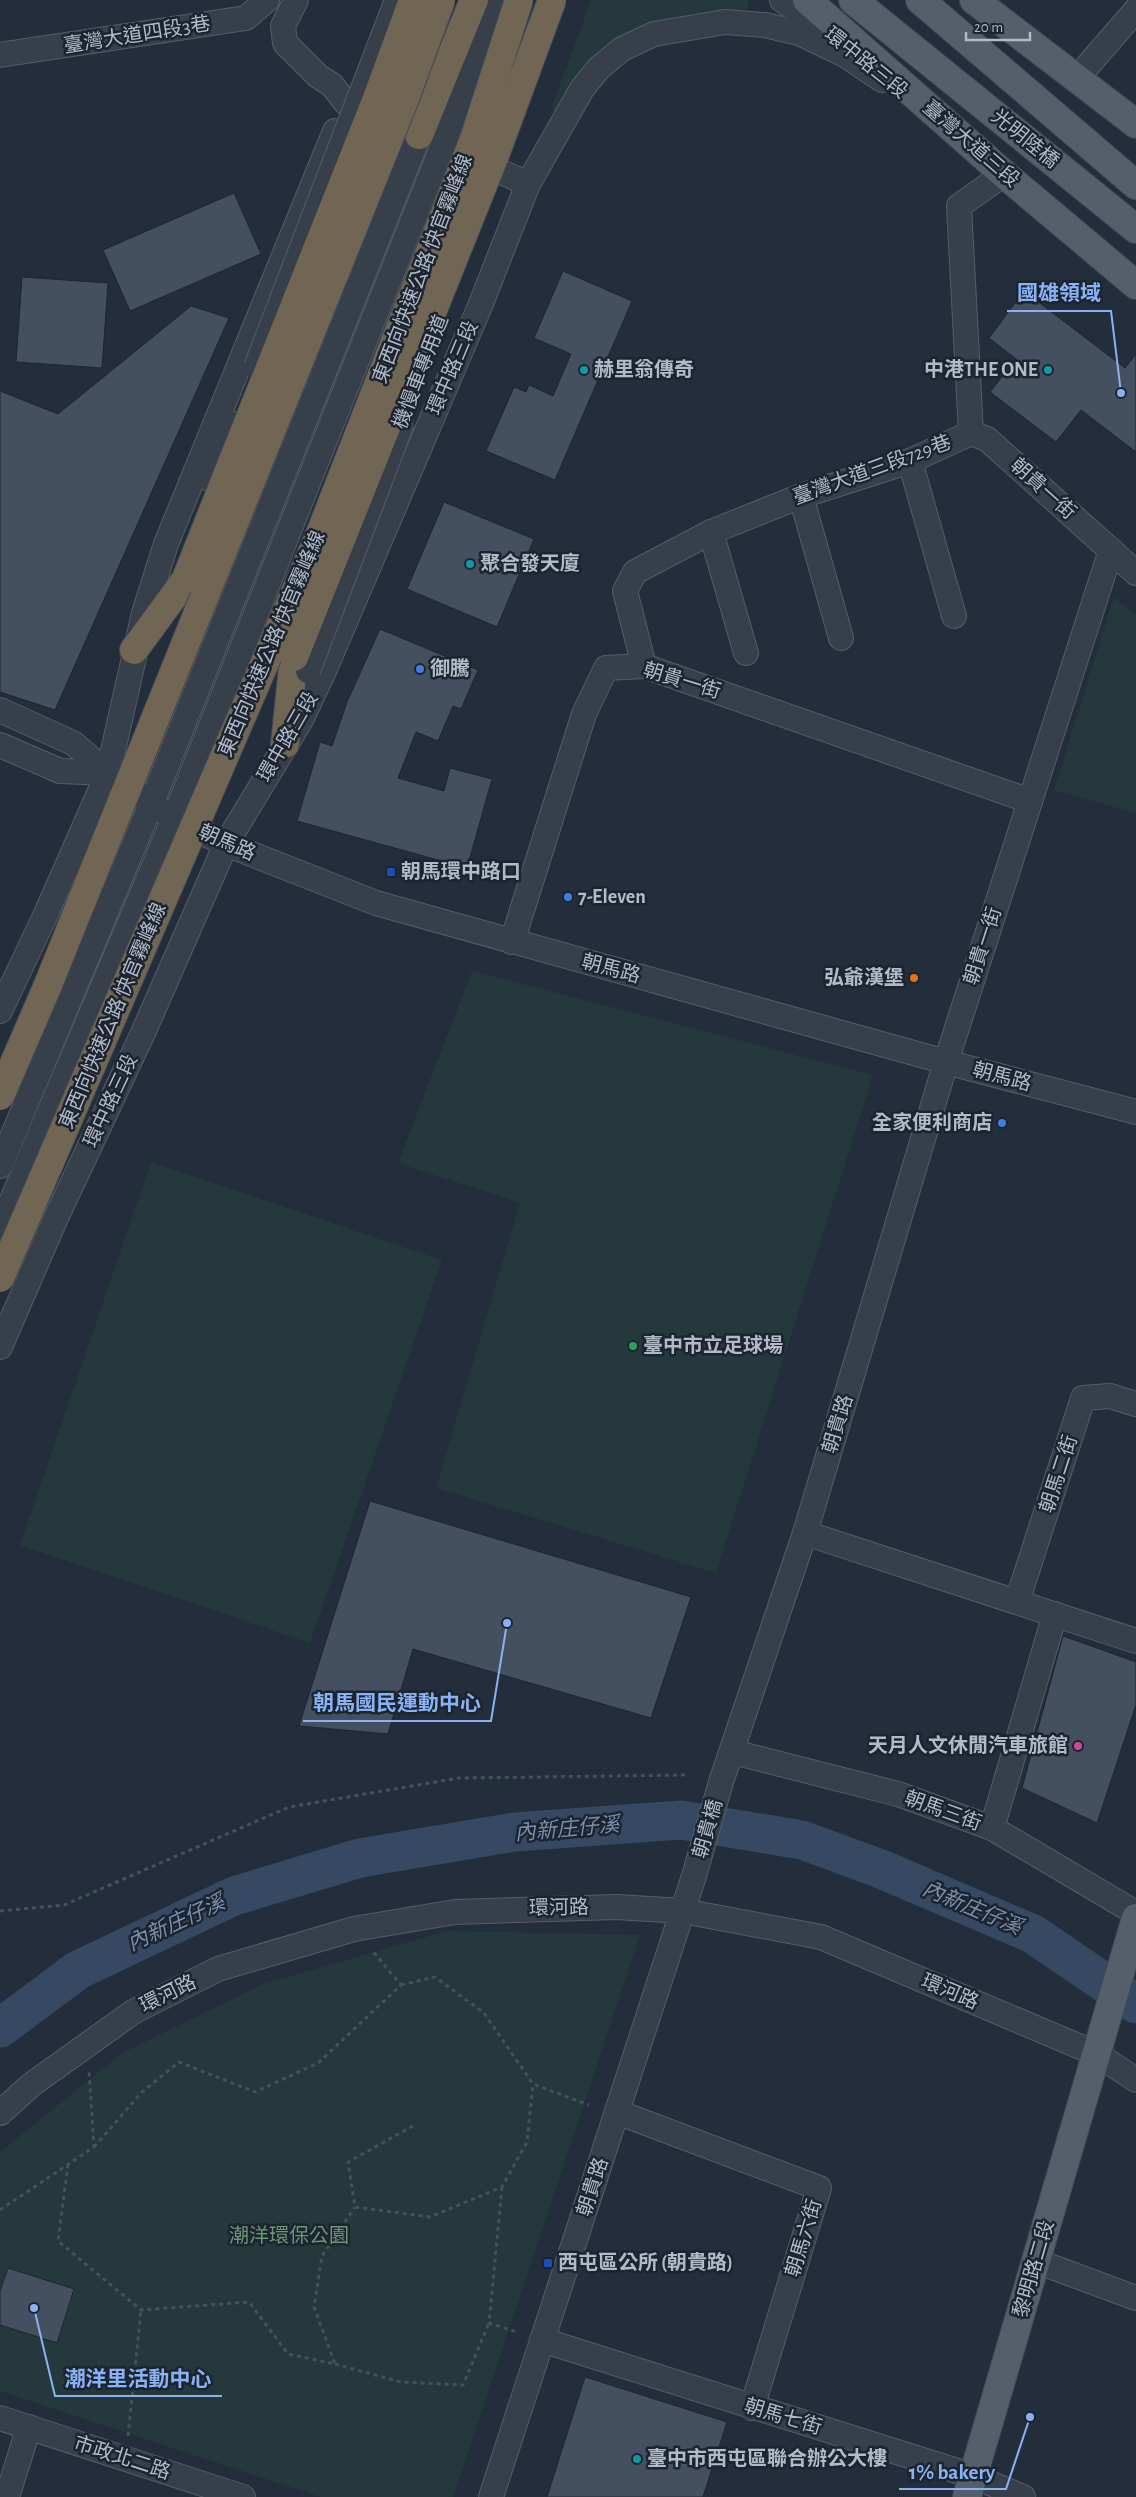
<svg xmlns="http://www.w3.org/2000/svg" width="1136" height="2497" font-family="'Alegreya Sans','Noto Sans TC',sans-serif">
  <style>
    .green { fill: #25393c }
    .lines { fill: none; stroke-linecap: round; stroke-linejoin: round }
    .river { stroke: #374862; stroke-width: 39 }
    .building { fill: #445060; stroke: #1e2632 }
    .minor-casing { stroke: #555d69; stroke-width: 26 }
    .major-casing { stroke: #404854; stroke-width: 30 }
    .highway-casing { stroke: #424a56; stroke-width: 30 }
    .path { stroke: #405556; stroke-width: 3; stroke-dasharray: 4 4; stroke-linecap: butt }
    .minor { stroke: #373f4b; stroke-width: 24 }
    .major { stroke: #555e6b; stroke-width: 28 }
    .highway { stroke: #716654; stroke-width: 28 }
    .minor-bridge-casing { stroke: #555d69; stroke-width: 26; stroke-linecap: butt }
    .highway-bridge-casing { stroke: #424a56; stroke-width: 30; stroke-linecap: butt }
    .minor-bridge { stroke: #373f4b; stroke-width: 24 }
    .highway-bridge { stroke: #716654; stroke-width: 28 }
    .culture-dot { fill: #0f9aa8; stroke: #1c2430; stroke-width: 2 }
    .shop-dot { fill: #3f7fe0; stroke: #1c2430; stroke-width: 2 }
    .transit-dot { fill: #1a4fb4; stroke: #1c2430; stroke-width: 2 }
    .food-dot { fill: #e8710a; stroke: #1c2430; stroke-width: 2 }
    .leisure-dot { fill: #2e9e5b; stroke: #1c2430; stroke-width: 2 }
    .hotel-dot { fill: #d1479c; stroke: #1c2430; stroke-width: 2 }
    .labels { text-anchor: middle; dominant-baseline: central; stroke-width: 5; stroke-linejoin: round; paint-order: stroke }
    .street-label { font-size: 20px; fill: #b2bac7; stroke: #1c2430 }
    .poi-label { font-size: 20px; font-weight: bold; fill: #b2bac7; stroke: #1c2430; text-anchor: start }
    .park-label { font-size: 20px; fill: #6a9774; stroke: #1c2430 }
    .water-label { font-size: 21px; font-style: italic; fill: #7b90ae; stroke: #1c2430 }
    .leader { fill: none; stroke: #89b2f5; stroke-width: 2 }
    .callout-dot { fill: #89b2f5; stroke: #1c2430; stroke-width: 2 }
    .callout-label { font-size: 21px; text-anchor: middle; font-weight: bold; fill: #89b2f5; stroke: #1c2430; stroke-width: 5; stroke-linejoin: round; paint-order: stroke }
  </style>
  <rect width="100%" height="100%" fill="#232d3b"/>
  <!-- green -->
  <g class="green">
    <polygon points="591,0 748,0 748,9 711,11 662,22 556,118 552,107"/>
    <polygon points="1114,597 1136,615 1136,813 1054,790"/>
    <polygon points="472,971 873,1075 716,1573 436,1488 520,1203 398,1163"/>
    <polygon points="151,1162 442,1260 310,1643 20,1545"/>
    <polygon points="447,1931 640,1935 453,2497 321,2497 0,2391 0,2152 122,2053 263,1984"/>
  </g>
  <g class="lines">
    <!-- river -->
    <polyline class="river" points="0,2028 78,1970 234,1896 360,1858 515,1832 681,1820 802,1840 881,1869 1033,1934 1136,2004"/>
  </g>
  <!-- building -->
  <g class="building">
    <polygon points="234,193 261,254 130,311 103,250"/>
    <polygon points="563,271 632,301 555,480 486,451 514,387 526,392 529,385 553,396 571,354 534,338"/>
    <polygon points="22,277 108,283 102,368 16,362"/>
    <polygon points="1024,291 1125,368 1136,354 1136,452 1081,410 1056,442 990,392 1016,359 989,338"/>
    <polygon points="191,306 229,318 55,710 0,692 0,391 58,414"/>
    <polygon points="444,502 534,539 497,627 407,589"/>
    <polygon points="380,629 478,670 461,709 453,706 438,741 416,732 398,778 444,791 450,768 492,779 467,868 297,821 320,742 332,746 347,702"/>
    <polygon points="370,1501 691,1597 651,1718 413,1649 388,1734 299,1726"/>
    <polygon points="1063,1636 1136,1662 1136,1705 1097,1823 1022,1788"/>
    <polygon points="8,2268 74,2289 57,2343 0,2325 0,2291"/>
    <polygon points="585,2377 727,2422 703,2497 547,2497"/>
  </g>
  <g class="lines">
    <!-- minor casing -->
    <g class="minor-casing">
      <g id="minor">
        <polyline points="296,0 283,26 285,43 318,76 332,85 346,103 374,115"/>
        <polyline points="782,0 823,29"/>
        <polyline points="0,55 246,18 267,0"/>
        <polyline points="1077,78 1136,10"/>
        <polyline points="473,159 528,184"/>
        <polyline points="971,433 959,206 1004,174"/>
        <polyline points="971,433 987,439 1136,573"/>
        <polyline points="910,461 954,616"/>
        <polyline points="209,479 234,424"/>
        <polyline points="801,496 841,638"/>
        <polyline points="711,532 746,653"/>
        <polyline points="644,666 625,591 635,572 711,532 801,496 910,461 971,433"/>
        <polyline points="0,710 73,743 108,773 174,819 226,844 376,903 946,1062 1136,1112"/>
        <polyline points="0,745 60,771 108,773"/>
        <polyline points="512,942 584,714 606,668 644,666 1030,801"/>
        <polyline points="0,1011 45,916 108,773 144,613 166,544 335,131"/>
        <polyline points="0,1166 152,802 419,135"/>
        <polyline points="0,1228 174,819 443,145 497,0"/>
        <polyline points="0,1347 55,1220 143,1033 226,844 301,720 325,669 480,306 528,184 582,89 599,68 622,49 654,34 725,22 765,25 799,33 845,55 882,80"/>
        <polyline points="805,1533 1136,1641"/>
        <polyline points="1017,1602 1083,1398 1110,1396 1136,1404"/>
        <polyline points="733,1752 898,1794 992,1828 1136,1913"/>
        <polyline points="992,1828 1055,1614"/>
        <polyline points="617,2112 819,2188 752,2408"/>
        <polyline points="0,2113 31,2085 133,2012 218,1969 354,1929 455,1912 616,1907 683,1911 821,1937 1097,2054 1136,2080"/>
        <polyline points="1036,2261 1136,2298"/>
        <polyline points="542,2340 973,2476 1023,2497"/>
        <polyline points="0,2418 243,2497"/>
        <polyline points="7,2497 29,2427"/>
        <polyline points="491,2497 694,1876 721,1782 805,1533 946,1062 1111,550"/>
      </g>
    </g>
    <!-- major casing -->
    <g class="major-casing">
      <g id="major">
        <polyline points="807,0 1004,174 1136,285"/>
        <polyline points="853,0 1136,229"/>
        <polyline points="920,0 1136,185"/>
        <polyline points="974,0 1136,124"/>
        <polyline points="967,2497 1136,1918"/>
      </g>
    </g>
    <!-- highway casing -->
    <g class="highway-casing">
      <g id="highway">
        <polyline points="419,135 474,0"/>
        <polyline points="134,650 186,579"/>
        <polyline points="285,744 294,657"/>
      </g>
    </g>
    <!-- path -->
    <g class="path">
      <polyline points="0,1911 64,1905 289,1807 459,1778 686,1775"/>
      <polyline points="401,1985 435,1977 484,2013 533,2084 589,2105"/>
      <polyline points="413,2126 348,2162 355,2207 430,2217 502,2187 527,2142 533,2084"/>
      <polyline points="94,2147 142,2092 179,2062 255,2092 318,2063 401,1985 371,1949"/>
      <polyline points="68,2164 58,2241 141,2310 249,2302 288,2354 335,2364 314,2307 322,2256 355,2207"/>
      <polyline points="502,2187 489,2323 517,2332"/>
      <polyline points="0,2210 94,2147 89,2071"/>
      <polyline points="335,2364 401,2382 463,2385 489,2323"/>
      <polyline points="128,2436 141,2310"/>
    </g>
    <!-- minor -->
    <use href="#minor" class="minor"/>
    <!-- major -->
    <use href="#major" class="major"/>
    <!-- highway -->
    <use href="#highway" class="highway"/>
    <!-- minor-bridge casing -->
    <g class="minor-bridge-casing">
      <g id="minor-bridge">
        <polyline points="256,367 397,0"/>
        <polyline points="308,671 402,423"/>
      </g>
    </g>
    <!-- highway-bridge casing -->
    <g class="highway-bridge-casing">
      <g id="highway-bridge">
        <polyline points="186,579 376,101 413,0"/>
        <polyline points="294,657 495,155 552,0"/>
        <polyline points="0,1096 48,985 404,101 441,0"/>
        <polyline points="0,1278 318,539 474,139 519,0"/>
      </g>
    </g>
    <!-- minor-bridge -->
    <use href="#minor-bridge" class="minor-bridge"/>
    <!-- highway-bridge -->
    <use href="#highway-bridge" class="highway-bridge"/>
  </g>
  <!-- markers -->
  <g class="culture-dot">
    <circle cx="584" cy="370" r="5"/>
    <circle cx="1048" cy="370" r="5"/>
    <circle cx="470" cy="564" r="5"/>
    <circle cx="637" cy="2459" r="5"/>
  </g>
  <g class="shop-dot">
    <circle cx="420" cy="669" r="5"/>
    <circle cx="568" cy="897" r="5"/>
    <circle cx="1002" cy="1123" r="5"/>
  </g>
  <g class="transit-dot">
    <rect x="386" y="867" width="10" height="10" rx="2.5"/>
    <rect x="543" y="2258" width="10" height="10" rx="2.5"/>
  </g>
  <circle class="food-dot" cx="914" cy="978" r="5"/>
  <circle class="leisure-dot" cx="633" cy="1346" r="5"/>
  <circle class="hotel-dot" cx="1078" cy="1746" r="5"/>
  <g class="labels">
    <!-- street labels -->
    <g class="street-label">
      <text transform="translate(137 35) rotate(-9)">臺灣大道四段3巷</text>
      <text transform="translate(866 63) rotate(39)">環中路三段</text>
      <text transform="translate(1025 139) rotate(39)">光明陸橋</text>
      <text transform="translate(971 144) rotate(41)">臺灣大道三段</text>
      <text transform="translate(423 269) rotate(-69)">東西向快速公路 快官霧峰線</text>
      <text transform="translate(453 368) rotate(-67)">環中路三段</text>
      <text transform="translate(421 372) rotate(-69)">機慢車專用道</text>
      <text transform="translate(872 470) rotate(-20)">臺灣大道三段729巷</text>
      <text transform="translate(1043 489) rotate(42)">朝貴一街</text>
      <text transform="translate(272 644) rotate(-67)">東西向快速公路 快官霧峰線</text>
      <text transform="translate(682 681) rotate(17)">朝貴一街</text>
      <text transform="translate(288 737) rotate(-60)">環中路三段</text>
      <text transform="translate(227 843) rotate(24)">朝馬路</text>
      <text transform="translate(983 946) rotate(-72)">朝貴一街</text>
      <text transform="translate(611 969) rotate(15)">朝馬路</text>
      <text transform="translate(113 1016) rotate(-67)">東西向快速公路 快官霧峰線</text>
      <text transform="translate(1002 1077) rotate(15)">朝馬路</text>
      <text transform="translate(111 1101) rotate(-65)">環中路三段</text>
      <text transform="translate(838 1424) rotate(-73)">朝貴路</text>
      <text transform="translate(1059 1474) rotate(-72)">朝馬二街</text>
      <text transform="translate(943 1811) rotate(20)">朝馬三街</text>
      <text transform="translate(708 1829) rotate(-74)">朝貴橋</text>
      <text transform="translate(559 1908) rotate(-1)">環河路</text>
      <text transform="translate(950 1992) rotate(23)">環河路</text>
      <text transform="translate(168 1994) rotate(-26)">環河路</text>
      <text transform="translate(593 2187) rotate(-72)">朝貴路</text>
      <text transform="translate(804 2238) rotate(-73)">朝馬六街</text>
      <text transform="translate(1034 2269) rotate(-74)">黎明路二段</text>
      <text transform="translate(783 2417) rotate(17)">朝馬七街</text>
      <text transform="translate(122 2458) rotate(18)">市政北二路</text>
    </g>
    <!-- poi labels -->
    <g class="poi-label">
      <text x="594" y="370">赫里翁傳奇</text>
      <text x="1038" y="370" text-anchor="end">中港THE ONE</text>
      <text x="480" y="564">聚合發天廈</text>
      <text x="430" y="669">御騰</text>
      <text x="401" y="872">朝馬環中路口</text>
      <text x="578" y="897">7-Eleven</text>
      <text x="904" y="978" text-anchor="end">弘爺漢堡</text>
      <text x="992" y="1123" text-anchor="end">全家便利商店</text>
      <text x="643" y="1346">臺中市立足球場</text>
      <text x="1068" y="1746" text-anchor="end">天月人文休閒汽車旅館</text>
      <text x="558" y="2263">西屯區公所 (朝貴路)</text>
      <text x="647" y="2459">臺中市西屯區聯合辦公大樓</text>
    </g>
    <!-- park labels -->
    <g class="park-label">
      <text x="289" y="2236">潮洋環保公園</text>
    </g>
    <!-- water labels -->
    <g class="water-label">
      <text transform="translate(567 1829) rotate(-5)">內新庄仔溪</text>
      <text transform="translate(972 1908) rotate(23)">內新庄仔溪</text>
      <text transform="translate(176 1923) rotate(-25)">內新庄仔溪</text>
    </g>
  </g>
  <!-- callouts -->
  <path class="leader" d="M1121 393L1111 311H1007M507 1623L491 1721H303M34 2308L55 2396H222M1030 2417L1006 2489H899"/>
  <g class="callout-dot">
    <circle cx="1121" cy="393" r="5"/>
    <circle cx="507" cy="1623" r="5"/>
    <circle cx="34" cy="2308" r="5"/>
    <circle cx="1030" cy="2417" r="5"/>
  </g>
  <g class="callout-label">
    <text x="1059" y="300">國雄領域</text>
    <text x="397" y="1710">朝馬國民運動中心</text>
    <text x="138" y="2386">潮洋里活動中心</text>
    <text x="952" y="2479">1% bakery</text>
  </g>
  <!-- scale -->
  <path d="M966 32v8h64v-8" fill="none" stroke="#b2bac7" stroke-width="2.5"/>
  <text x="974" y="32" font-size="15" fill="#b2bac7" stroke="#1c2430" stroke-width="4" paint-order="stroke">20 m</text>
</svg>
